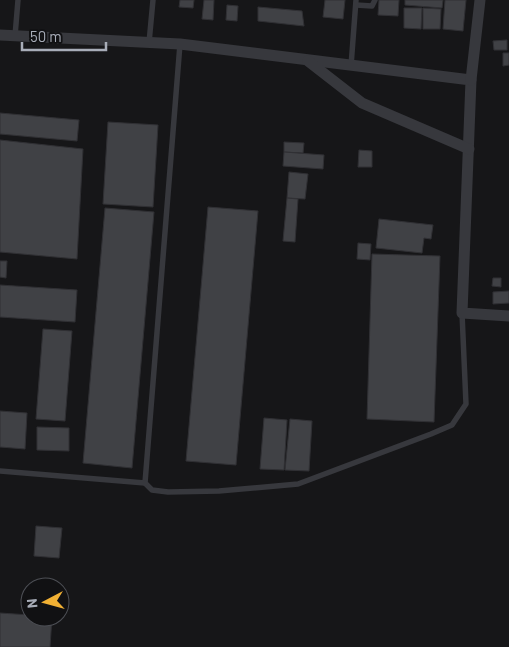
<svg xmlns="http://www.w3.org/2000/svg" width="509" height="647" font-family="Barlow,sans-serif">
  <style>
    .building { fill: #404145; stroke: #303034 }
    .lines { fill: none; stroke-linecap: round; stroke-linejoin: round }
    .lane { stroke: #37383d; stroke-width: 5.5 }
    .street { stroke: #37383d; stroke-width: 11 }
  </style>
  <rect width="100%" height="100%" fill="#161618"/>
  <!-- building -->
  <g class="building">
    <polygon points="180,0 194,0 193,8 179,7"/>
    <polygon points="204,0 214,0 213,20 202,19"/>
    <polygon points="325,0 345,0 343,19 323,17"/>
    <polygon points="379,0 399,0 398,16 378,15"/>
    <polygon points="405,0 443,0 442,8 405,5"/>
    <polygon points="445,0 466,0 463,31 443,29"/>
    <polygon points="227,5 238,6 237,21 226,20"/>
    <polygon points="258,7 302,11 304,26 258,21"/>
    <polygon points="404,8 422,8 421,29 404,28"/>
    <polygon points="423,8 441,9 440,29 423,29"/>
    <polygon points="507,40 507,50 494,50 493,41"/>
    <polygon points="503,53 509,53 509,65 503,66"/>
    <polygon points="0,113 79,120 77,141 0,134"/>
    <polygon points="108,122 158,125 153,207 103,204"/>
    <polygon points="0,140 83,149 77,259 0,252"/>
    <polygon points="284,142 304,143 303,153 284,152"/>
    <polygon points="359,150 372,151 372,167 358,167"/>
    <polygon points="284,152 324,155 323,169 283,166"/>
    <polygon points="289,172 308,174 305,199 287,198"/>
    <polygon points="287,198 298,199 295,242 283,241"/>
    <polygon points="208,207 258,211 236,465 186,461"/>
    <polygon points="105,208 154,212 132,468 83,463"/>
    <polygon points="379,219 433,225 431,239 424,238 422,253 376,248"/>
    <polygon points="358,243 371,244 370,260 357,259"/>
    <polygon points="372,254 440,256 434,422 367,419"/>
    <polygon points="0,261 7,261 6,278 0,277"/>
    <polygon points="493,278 501,278 501,287 492,286"/>
    <polygon points="0,285 77,290 75,322 0,317"/>
    <polygon points="509,291 509,303 493,304 493,292"/>
    <polygon points="43,329 72,331 65,421 36,419"/>
    <polygon points="0,411 27,413 25,449 0,447"/>
    <polygon points="264,418 287,420 284,470 260,469"/>
    <polygon points="290,419 312,421 309,471 285,470"/>
    <polygon points="37,427 69,428 69,451 37,450"/>
    <polygon points="36,526 62,528 59,558 34,556"/>
    <polygon points="0,613 30,615 30,617 52,617 50,647 0,647"/>
  </g>
  <g class="lines">
    <!-- lane -->
    <g class="lane">
      <polyline points="356,5 372,6 375,0"/>
      <polyline points="15,36 18,0"/>
      <polyline points="149,43 153,0"/>
      <polyline points="180,44 145,483 152,490 168,492 219,491 298,484 431,434 452,425 466,404 462,313"/>
      <polyline points="351,66 356,0"/>
      <polyline points="0,471 145,483"/>
    </g>
    <!-- street -->
    <g class="street">
      <polyline points="0,35 180,44 471,80 462,313 509,316"/>
      <polyline points="308,61 362,103 469,149"/>
      <polyline points="471,80 480,0"/>
    </g>
  </g>
  <!-- north arrow -->
  <g transform="translate(45 602) rotate(264)"><circle r="24" fill="#111113" stroke="#4d4f55"/>
  <path d="M0-4L9 19L0 12L-9 19Z" fill="#f2b134"/>
  <text y="-8" font-size="14" font-weight="bold" text-anchor="middle" fill="#a8adb8">N</text>
  </g>
  <!-- scale -->
  <path d="M22 42v8h84v-8" fill="none" stroke="#a8adb8" stroke-width="2.5"/>
  <text x="30" y="42" font-size="15" fill="#a8adb8" stroke="#111113" stroke-width="4" paint-order="stroke">50 m</text>
</svg>
